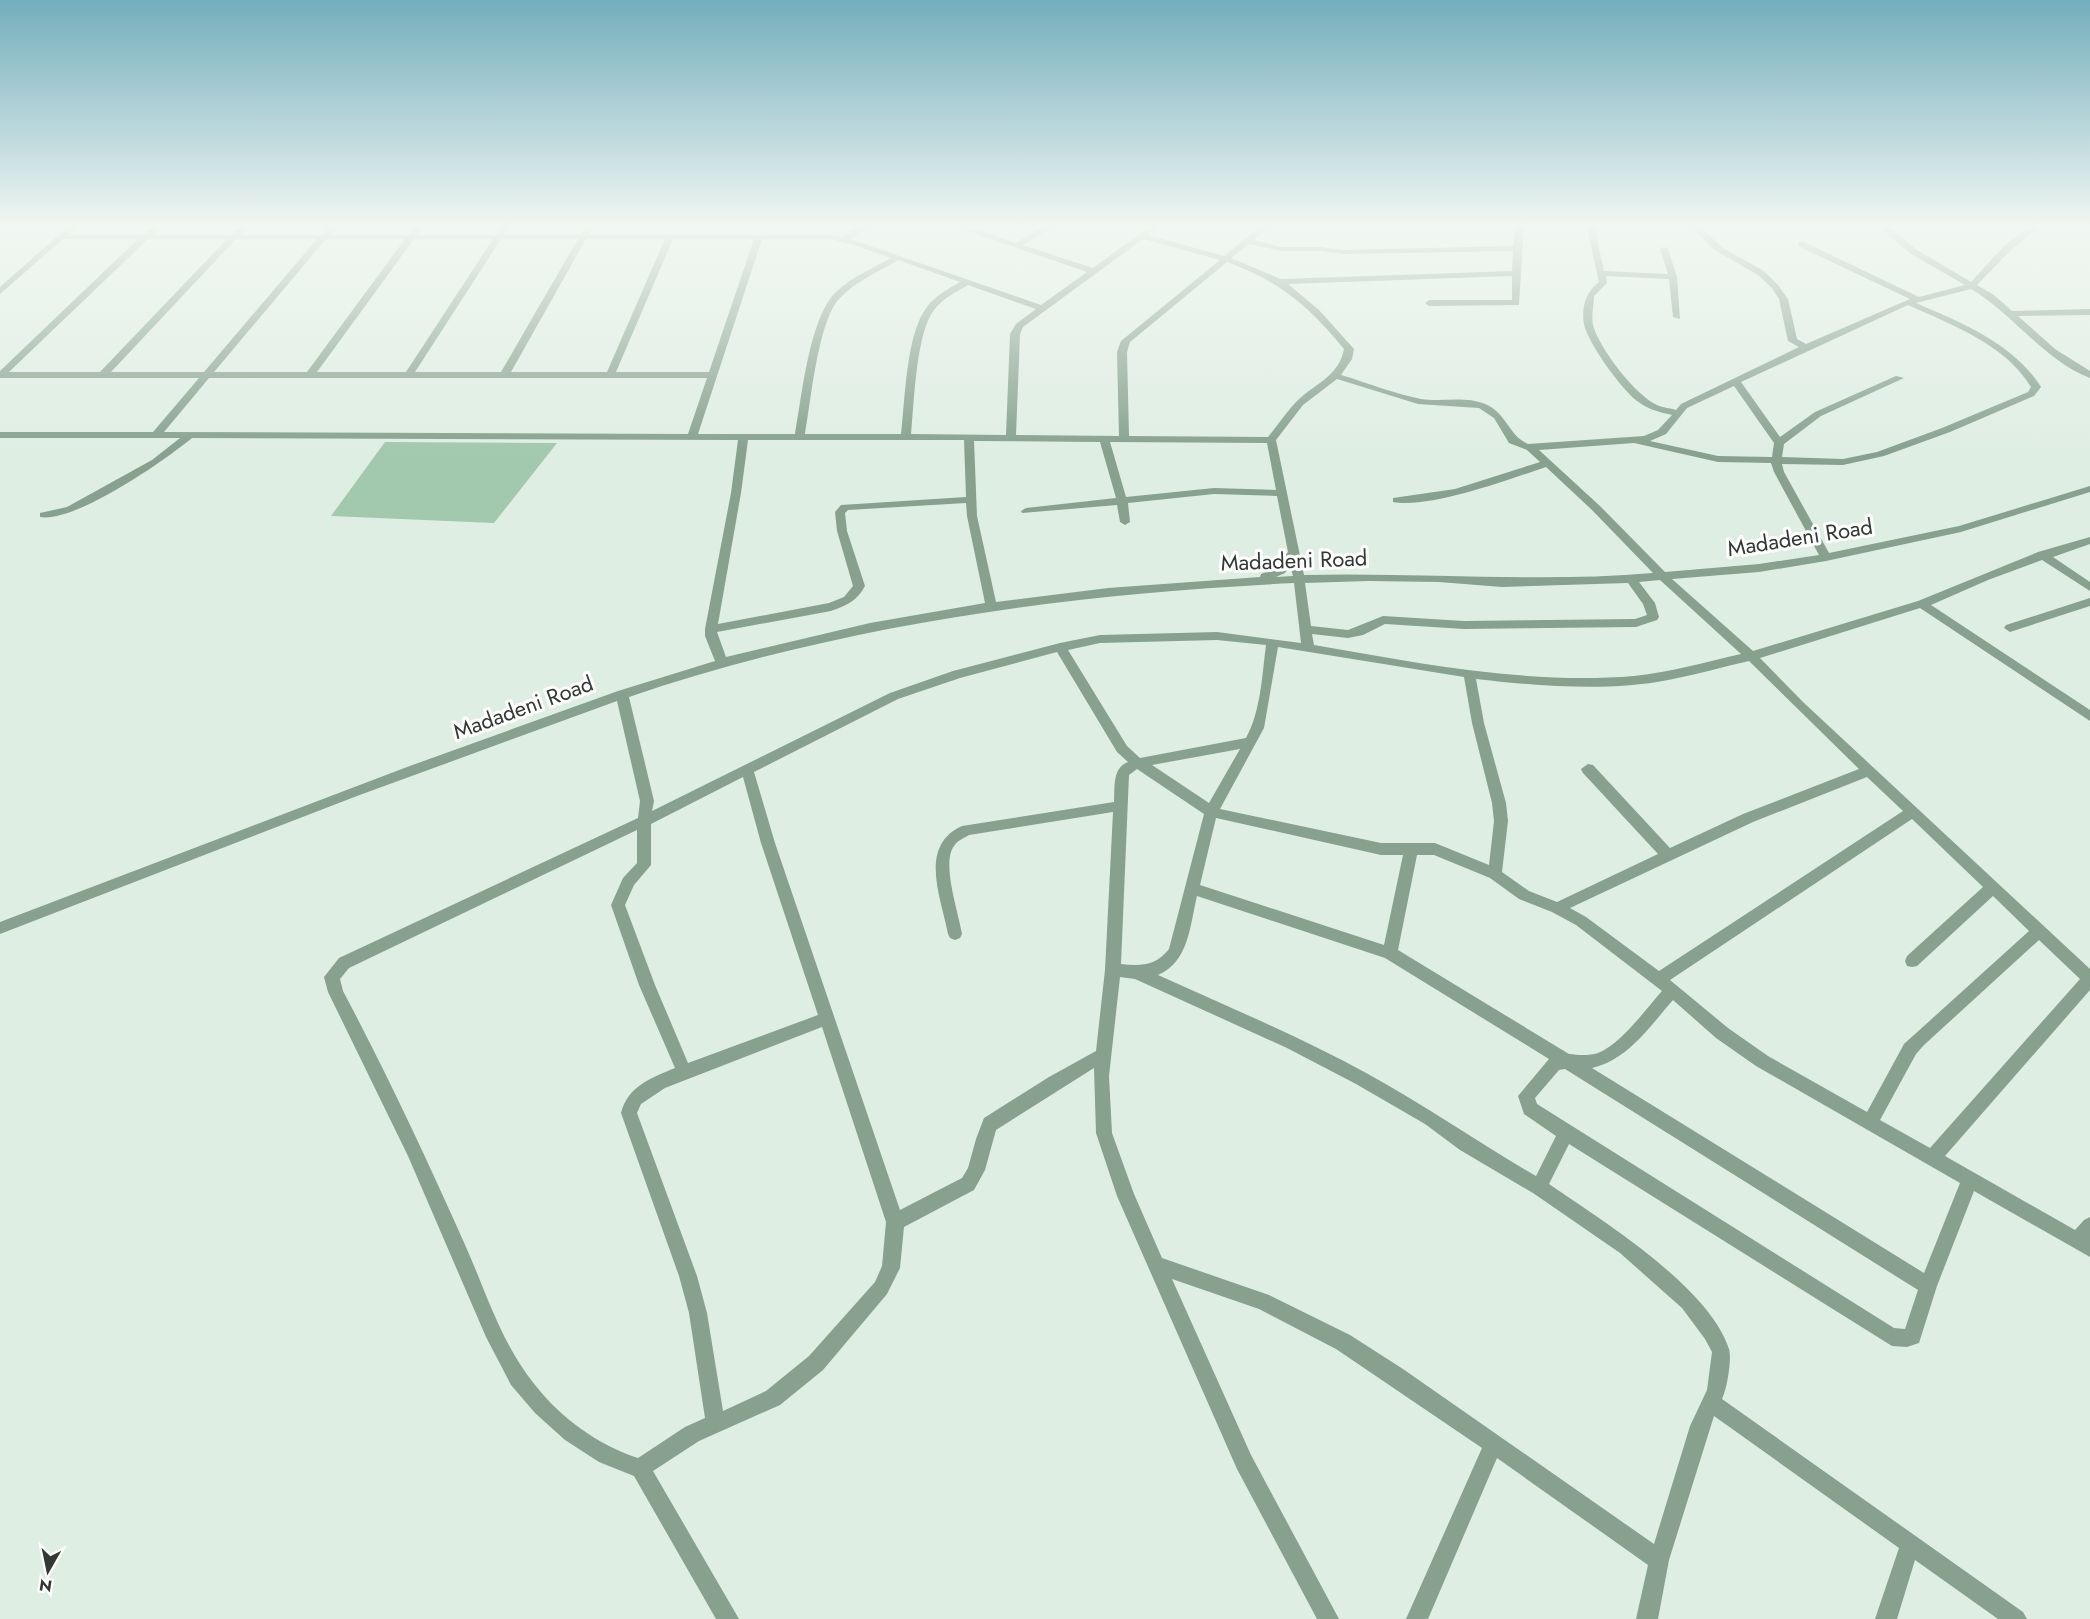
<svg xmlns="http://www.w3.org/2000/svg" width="2090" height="1619" font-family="Jost,sans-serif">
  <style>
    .green { fill: #a2c8ad }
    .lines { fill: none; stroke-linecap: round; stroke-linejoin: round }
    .minor { fill: #87a18e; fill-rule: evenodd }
    .labels { text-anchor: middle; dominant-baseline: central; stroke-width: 6; stroke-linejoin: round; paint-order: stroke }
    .street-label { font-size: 22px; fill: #323833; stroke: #fff }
  </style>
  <rect width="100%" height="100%" fill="#dfeee3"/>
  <!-- green -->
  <polygon class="green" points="385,442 557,443 494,523 331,516"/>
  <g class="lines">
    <!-- minor -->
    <g class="minor">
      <path d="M70,225H79L69,235H143L153,225H162L153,235H231L241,225H249L240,235H322L330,225H338L330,235H409L416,225H424L417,235H496L502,225H510L504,235H581L586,225H594L589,235H830L842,237L862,225H872L850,239L1041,305L1087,272L950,225H962L1016,243L1046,225H1056L1023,245L1093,268L1152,225H1161L1148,235L1224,256L1262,225H1271L1254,240L1281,247H1320L1344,250L1513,246L1516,225H1524L1519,305L1429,306L1425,303L1429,300H1512V276L1288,284L1319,310L1354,349L1352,359L1341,375C1368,383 1395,394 1421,399C1442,402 1466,396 1485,404C1507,413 1508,435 1528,444L1644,436L1658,430L1672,415C1658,412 1648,409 1637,401C1622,390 1587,342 1584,324C1581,308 1586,291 1599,282L1586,225H1594L1604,271L1668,274L1660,249L1664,247L1668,249L1677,277L1680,319L1673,317L1669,279L1606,276L1607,283L1594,296C1594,304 1591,316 1593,325C1599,348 1635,395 1657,405C1663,408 1670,408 1676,410L1681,404L1799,347L1788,341L1779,299L1772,288L1758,275L1713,249L1689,225H1698L1723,248L1764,271L1778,285L1788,299L1797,339L1806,344L1910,299L1798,246V242H1804L1919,297L1965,285L1911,254L1877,225H1886L1917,250L1971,282C1988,264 2018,225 2043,225L2013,248L1977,285L1994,295L2012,311L2090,309V315L2018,316L2055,349L2090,371V378C2047,363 2011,312 1971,289L1916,303C1962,323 2013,343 2041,387L2034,396L1950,432L1884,456L1843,465L1782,464L1784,472L1829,553L1959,526L2090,486V492L1961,532L1826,561L1759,572L1672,579L1753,651L1918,601L2038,552L2090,537V544L2053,557L2090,582V591L2042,560L1988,580L1931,605L2090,710V721L1920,608L1760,658L1803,702L2090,969V990L1945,1156L2075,1230L2084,1220L2090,1217V1257L1974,1191L1937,1286L1919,1343L1907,1347L1892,1346L1569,1144L1549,1184C1603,1221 1709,1287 1729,1349C1732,1359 1727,1389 1722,1399L2023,1612L2027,1619H1998L1915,1560L1897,1619H1875L1899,1548L1714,1416L1669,1560L1658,1619H1636L1648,1565L1497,1458L1428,1619H1406L1482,1448L1336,1349L1259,1309L1172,1279L1251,1455L1339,1619H1317L1237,1469L1117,1196L1096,1133L1094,1068L996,1130L985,1170L974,1190L904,1227L900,1268L887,1294L823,1370L780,1405L699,1441L653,1471L739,1619H716L634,1476L599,1462L565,1440L535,1413L511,1385L486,1337L408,1156L328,992L324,977L339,958L638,818L640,801L617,701L357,796L0,934V922L407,767L618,691L715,661L705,636V629L731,493L738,440L192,438C164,461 75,523 40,517V513L67,507L76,502L152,460L180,438H0V432H153L199,378H0V371L138,239H63L0,294V287ZM148,239H227L100,372H9ZM236,239H317L204,372H111ZM326,239H405L307,372H214ZM414,239H493L406,372H317ZM501,239H578L501,372H415ZM586,239H665L607,372H511ZM673,239H754L709,372H616ZM762,239H830L857,246L891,258C872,269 851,277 836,292C809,318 802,397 795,434H698ZM1143,239L1220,260L1121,341L1117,352L1119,436L1016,435L1020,334L1023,327ZM1249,244L1281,251H1320L1344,254L1513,251L1512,271L1281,279L1231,258ZM898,260L960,282C948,289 935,296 927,307C906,333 905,401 901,434H805C811,401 818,322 839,299C855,281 879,272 898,260ZM1227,262C1278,280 1310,307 1344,349C1339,376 1316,383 1298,400C1287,411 1278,425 1268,437L1129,436L1127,352L1130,342ZM968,285L1036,309L1016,324L1010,334L1006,435L911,434C914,404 916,333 934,310C942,299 956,292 968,285ZM1908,305C1952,325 2005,344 2031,387L2028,392L1942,428L1877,452L1843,459L1782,457L1784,444L1821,416L1904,378L1896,376L1815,412L1780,437L1741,382ZM209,378H707L688,434L164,432ZM1337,379L1418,404L1479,408L1494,418L1509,443L1527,450L1540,462L1455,489L1393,498V502C1429,509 1510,479 1546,467L1592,510L1653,573C1537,583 1420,572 1304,575L1276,440L1303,405ZM1734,386L1774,443L1772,457L1718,456L1650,441L1666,434L1687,408ZM748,440H964L966,497L841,505L835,512L837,531L853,586L844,597L829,603L718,624L741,493ZM974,441L1100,442L1116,498L1026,508L1021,511L1022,513L1117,505L1120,522L1125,525L1130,522L1128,503L1214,494L1277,496L1288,552L1277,567L1261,574L1260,577L1108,588L996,602L977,516ZM1110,442L1267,443L1276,490L1214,488L1126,497ZM1634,443L1718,462L1771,463L1774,472L1819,555L1759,564L1665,572L1600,506L1539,450ZM966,503L967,516L985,603L870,623L726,657L717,632L831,611C846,606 857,601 865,586L847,531L845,513L848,510ZM1290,565L1293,576L1276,577L1285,573ZM1660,580L1741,654C1706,662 1671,672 1634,676C1529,685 1417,663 1314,645L1312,634L1348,638L1363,635L1385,624L1464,629L1636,627L1657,620L1659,617L1655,603L1639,582ZM1368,581L1439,582L1502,587L1628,583L1643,604L1647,615L1635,619L1464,621L1383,616L1348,630L1311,626L1305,583ZM1294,583L1301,643L1217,632L1100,635L1060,643L953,671L890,693L652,811L654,801L629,697C844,624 1067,594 1294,583ZM1217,640L1266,645C1262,675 1261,711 1246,738L1140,758L1127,746L1068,650L1100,643ZM1278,647L1464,677L1472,723L1492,803L1494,821L1489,865L1435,843H1381L1220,809L1264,728ZM1057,652L1117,752L1128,762C1112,768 1115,787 1114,802L962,826C918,846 941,897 948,934L950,938L955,940L960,938L962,934C959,914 941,863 954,846C957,841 964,838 969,835L1113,812L1105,970L1096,1051L1049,1077L984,1118L976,1139L968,1168L962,1178L900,1210L775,843L754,772L898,699L960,678ZM1749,661L1859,769L1743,814L1670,848L1593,765L1588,764L1581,769L1583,773L1658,854L1557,902L1529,891L1502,872L1508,821L1506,803L1484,723L1476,679C1537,686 1608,692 1668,680C1695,675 1722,667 1749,661ZM1240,749L1209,803L1152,765ZM1137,769L1204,814L1169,949C1156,966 1141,966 1121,964L1129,775ZM743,777L761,843L818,1015L688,1063L655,985L625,905L634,885L651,865V824ZM1867,777L1903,811L1659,971L1586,917L1570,908L1753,822ZM1216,818L1381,855H1403L1384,945L1200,885ZM1912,819L1983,887L1907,956L1905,961L1907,966L1912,967L1917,966L1993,896L2029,931L1904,1044L1867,1112L1768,1056L1728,1028L1670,980ZM637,830V863L623,878L611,905L639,985L675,1068C651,1078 628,1086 621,1113L679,1276L689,1313L705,1418L685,1427L638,1458C598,1445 561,1418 535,1385C500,1342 485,1288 462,1238C425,1155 386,1072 343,991L340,979L349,968ZM1417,855H1434L1490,878L1519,899L1552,912L1576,925L1662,991C1646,1009 1621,1044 1598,1053C1589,1056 1578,1055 1569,1054L1398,950ZM1197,896L1385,958L1549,1059L1518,1096L1524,1114L1556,1136L1536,1176C1479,1143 1426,1106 1368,1074C1300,1037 1229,1007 1158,975C1189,962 1190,925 1197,896ZM2039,940L2080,979L1930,1148L1880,1120L1916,1054L1924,1045ZM1120,977L1135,979L1287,1048L1356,1084L1425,1124L1460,1150L1533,1193L1620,1253L1682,1308L1705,1339L1712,1352L1707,1390L1690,1426L1654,1544L1403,1369L1350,1335L1269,1295L1162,1258L1134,1194L1112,1133L1109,1076ZM1673,1000L1716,1038L1756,1066L1960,1183L1924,1273L1592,1068C1628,1060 1650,1026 1673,1000ZM822,1027L886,1222L882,1266L875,1282L809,1356L766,1391L723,1411L707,1313L697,1276L637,1113L641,1104L665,1088ZM1565,1069L1918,1290L1905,1329L1894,1328L1537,1104L1535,1098L1559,1070Z"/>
      <polygon points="2090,598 2090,606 2010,632 2004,628 2006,625"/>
    </g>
  </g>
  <!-- sky -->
  <linearGradient id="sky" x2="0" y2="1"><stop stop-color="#73adbc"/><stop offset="0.5" stop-color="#f1f7f2"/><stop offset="1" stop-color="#f1f7f2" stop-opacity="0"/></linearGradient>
  <rect width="2090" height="452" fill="url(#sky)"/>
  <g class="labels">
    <!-- street labels -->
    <g class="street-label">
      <text transform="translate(1800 537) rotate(-9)">Madadeni Road</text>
      <text transform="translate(1294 560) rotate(-2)">Madadeni Road</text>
      <text transform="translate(523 707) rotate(-20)">Madadeni Road</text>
    </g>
  </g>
  <!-- north arrow -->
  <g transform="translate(48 1571) rotate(189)" stroke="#ffffff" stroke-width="4.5" paint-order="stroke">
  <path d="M0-4.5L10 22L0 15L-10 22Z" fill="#323833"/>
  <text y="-9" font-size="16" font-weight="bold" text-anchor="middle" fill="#323833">N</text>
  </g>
</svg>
